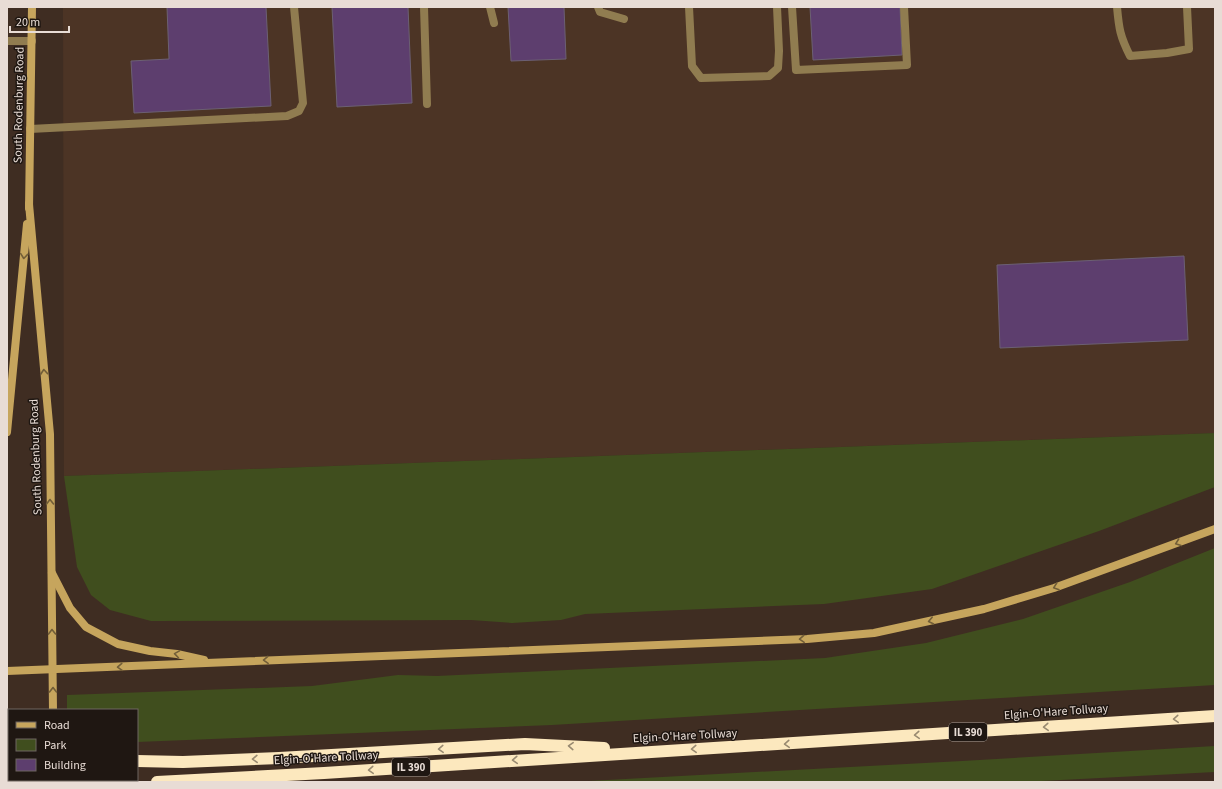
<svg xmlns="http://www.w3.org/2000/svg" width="1222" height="789" font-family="'Source Sans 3',sans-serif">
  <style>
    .built { fill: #4c3425 }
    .green { fill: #404e1e }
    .building { fill: #5d3e6e; stroke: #6c6073 }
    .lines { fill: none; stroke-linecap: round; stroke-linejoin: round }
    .lane { stroke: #907c50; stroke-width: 8 }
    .secondary { stroke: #c6a55d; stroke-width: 8 }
    .highway { stroke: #fce8be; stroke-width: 12 }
    .oneway { stroke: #725e38 }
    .oneway2 { stroke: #998a71 }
    .labels { text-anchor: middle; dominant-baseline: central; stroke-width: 3; stroke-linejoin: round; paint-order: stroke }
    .shield { fill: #1f1712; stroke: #aca19a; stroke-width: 1 }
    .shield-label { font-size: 11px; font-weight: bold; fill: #e8dcd5 }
    .street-label { font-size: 12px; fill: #e8dcd5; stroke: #1f1712 }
  </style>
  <rect width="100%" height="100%" fill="#3f2d22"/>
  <!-- built -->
  <polygon class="built" points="63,7 1215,7 1215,433 64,476"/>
  <!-- green -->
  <g class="green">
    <polygon points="1215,433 1215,487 1099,531 932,589 824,604 585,614 561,620 512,623 471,620 151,621 110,610 91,595 77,567 64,476"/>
    <polygon points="1215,548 1215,685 552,725 137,742 137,710 67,710 67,695 312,686 398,675 437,676 825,658 926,643 1023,619 1130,582"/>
    <polygon points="1215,746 1215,772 1023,782 570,782 962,761"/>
  </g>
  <!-- building -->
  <g class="building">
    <polygon points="167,7 266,7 271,106 134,113 131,61 169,59"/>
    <polygon points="332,7 408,7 412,103 337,107"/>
    <polygon points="508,7 564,7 566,59 511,61"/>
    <polygon points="810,7 900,7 902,55 813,60"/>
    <polygon points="1184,256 1188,340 1000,348 997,265"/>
  </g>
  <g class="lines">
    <!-- lane -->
    <g class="lane">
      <polyline points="424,7 427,104"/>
      <polyline points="490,7 494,23"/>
      <polyline points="598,7 600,12 624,19"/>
      <polyline points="689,7 692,66 701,78 769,76 778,68 779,51 777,7"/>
      <polyline points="792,7 796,70 907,65 904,7"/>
      <path d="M1117,7C1119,29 1120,36 1130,56L1167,53L1189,49L1187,7"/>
      <polyline points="7,41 32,41"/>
      <polyline points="30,129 287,116 299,111 303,103 294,7"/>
    </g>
    <!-- secondary -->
    <g class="secondary">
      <polyline points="29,204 50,434 53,710"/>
      <polyline points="29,208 32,7"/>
      <polyline points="7,432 27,224"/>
      <polyline points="52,573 70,608 86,627 118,644 150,651 177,654 204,660"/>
      <polyline points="7,671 807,639 874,633 984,609 1054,588 1215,529"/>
      <polyline points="53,780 53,782"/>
    </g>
    <!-- highway -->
    <g class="highway">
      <polyline points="7,761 9,761"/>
      <polyline points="137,761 183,762 279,758 525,744 604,748"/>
      <polyline points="157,782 324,773 1215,716"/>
    </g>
  </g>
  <!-- one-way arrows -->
  <defs><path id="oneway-chevron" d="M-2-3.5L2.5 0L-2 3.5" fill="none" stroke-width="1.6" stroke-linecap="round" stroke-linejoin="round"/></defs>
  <g class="oneway">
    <use href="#oneway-chevron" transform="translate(24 256) rotate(96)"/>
    <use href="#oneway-chevron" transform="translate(44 372) rotate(-95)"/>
    <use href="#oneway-chevron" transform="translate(50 502) rotate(-91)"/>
    <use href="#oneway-chevron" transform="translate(1178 543) rotate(160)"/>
    <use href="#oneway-chevron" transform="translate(1056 587) rotate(161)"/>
    <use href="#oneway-chevron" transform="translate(931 621) rotate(167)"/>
    <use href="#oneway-chevron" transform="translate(52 632) rotate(-91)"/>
    <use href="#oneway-chevron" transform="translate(802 639) rotate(177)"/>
    <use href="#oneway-chevron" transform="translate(177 654) rotate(-171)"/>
    <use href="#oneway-chevron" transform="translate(266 660) rotate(178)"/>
    <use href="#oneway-chevron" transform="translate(120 667) rotate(177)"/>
    <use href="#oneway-chevron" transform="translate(53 690) rotate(-90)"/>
  </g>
  <g class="oneway2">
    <use href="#oneway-chevron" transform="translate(1176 719) rotate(176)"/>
    <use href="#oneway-chevron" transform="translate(1046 727) rotate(176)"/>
    <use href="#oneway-chevron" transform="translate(917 735) rotate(176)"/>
    <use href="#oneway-chevron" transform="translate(787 744) rotate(176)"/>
    <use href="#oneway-chevron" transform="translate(571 746) rotate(-177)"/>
    <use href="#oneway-chevron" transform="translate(441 749) rotate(177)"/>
    <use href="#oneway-chevron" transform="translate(694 749) rotate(177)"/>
    <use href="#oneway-chevron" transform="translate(255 759) rotate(178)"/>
    <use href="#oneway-chevron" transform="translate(515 760) rotate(176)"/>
    <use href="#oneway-chevron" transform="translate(371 770) rotate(176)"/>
  </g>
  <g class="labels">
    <!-- shield labels -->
    <g class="shield">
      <rect x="949" y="723" width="38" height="18" rx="3"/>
      <rect x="392" y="758" width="38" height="18" rx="3"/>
    </g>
    <g class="shield-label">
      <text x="968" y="732">IL 390</text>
      <text x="411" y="767">IL 390</text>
    </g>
    <!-- street labels -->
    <g class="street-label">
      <text transform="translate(19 105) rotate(-89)">South Rodenburg Road</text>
      <text transform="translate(36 457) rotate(-92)">South Rodenburg Road</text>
      <text transform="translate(1056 712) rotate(-4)">Elgin-O'Hare Tollway</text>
      <text transform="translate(685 736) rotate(-3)">Elgin-O'Hare Tollway</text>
      <text transform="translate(326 758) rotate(-3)">Elgin-O'Hare Tollway</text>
    </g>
  </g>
  <!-- border -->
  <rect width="1222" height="789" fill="none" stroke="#e8dcd5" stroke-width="16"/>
  <!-- legend -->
  <rect x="8" y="709" width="130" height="72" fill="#1f1712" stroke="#6f6660"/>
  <rect x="16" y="722" width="20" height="6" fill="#c6a55d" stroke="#6f6660"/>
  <text x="44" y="729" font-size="12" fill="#e8dcd5">Road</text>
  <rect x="16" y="739" width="20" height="12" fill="#404e1e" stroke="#6f6660"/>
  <text x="44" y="749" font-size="12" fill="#e8dcd5">Park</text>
  <rect x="16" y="759" width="20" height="12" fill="#5d3e6e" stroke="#6f6660"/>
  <text x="44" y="769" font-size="12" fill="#e8dcd5">Building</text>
  <!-- scale -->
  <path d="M10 26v6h59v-6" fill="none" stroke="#e8dcd5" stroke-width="2"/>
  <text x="16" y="26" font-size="12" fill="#e8dcd5" stroke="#1f1712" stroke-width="3" paint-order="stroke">20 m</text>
</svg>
